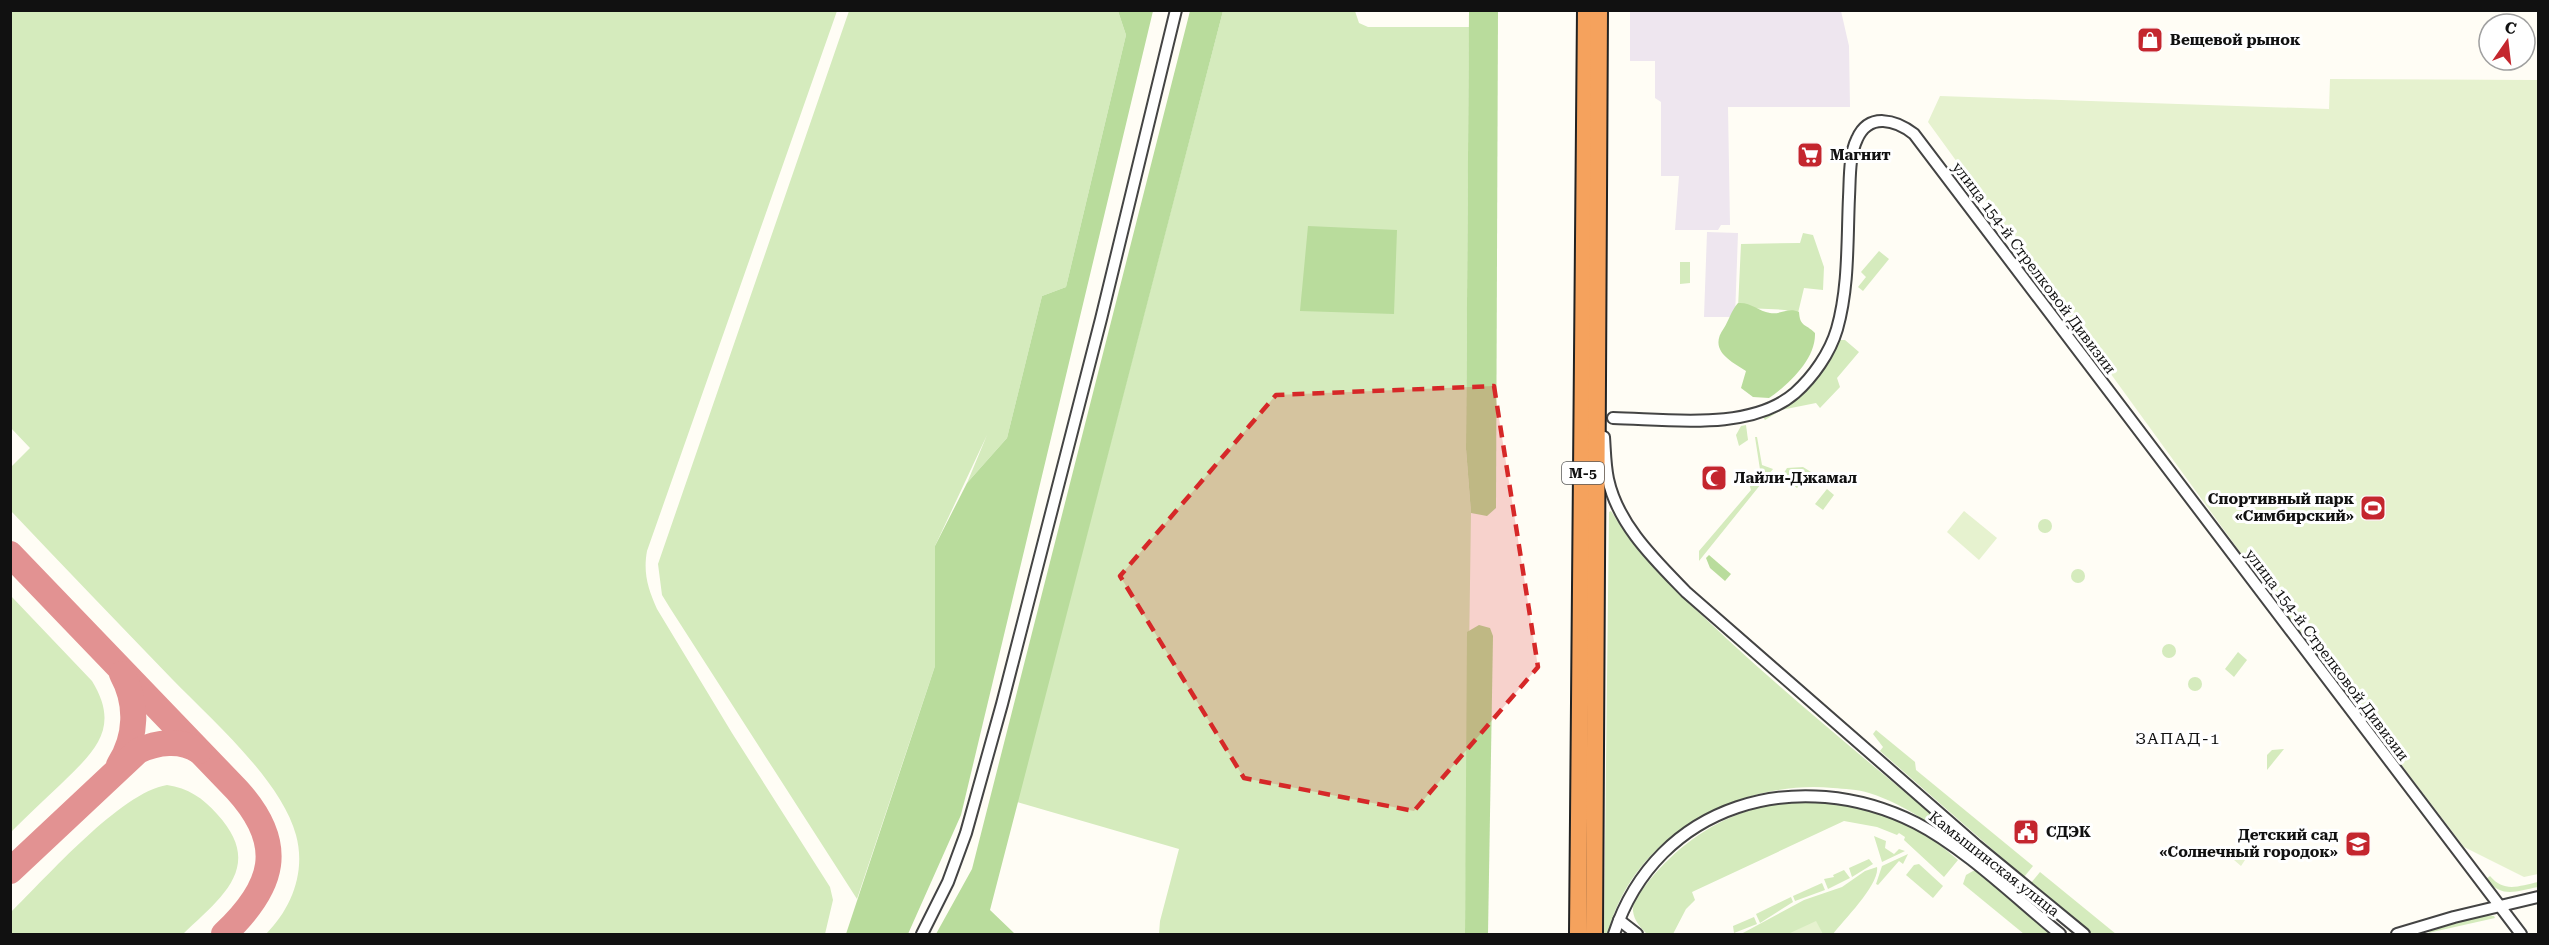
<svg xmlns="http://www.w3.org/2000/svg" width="2549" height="945" font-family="'Roboto Serif',serif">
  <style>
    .industrial { fill: #eee6ef }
    .green { fill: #d5ebbd }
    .forest { fill: #b9dc9c }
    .pitch { fill: #e6f2cf }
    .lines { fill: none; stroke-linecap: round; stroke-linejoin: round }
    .taxiway { stroke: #e29292; stroke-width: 26 }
    .minor-casing { stroke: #444; stroke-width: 14 }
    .highway-casing { stroke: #222; stroke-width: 20 }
    .minor { stroke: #fff; stroke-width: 10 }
    .highway { stroke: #f5a25d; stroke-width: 16 }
    .marked { fill: #d62828; fill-opacity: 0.2; stroke: #d62828; stroke-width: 4.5; stroke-dasharray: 12 8; stroke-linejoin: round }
    .labels { text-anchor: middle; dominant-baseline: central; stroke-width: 6; stroke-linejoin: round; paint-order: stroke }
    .shield { fill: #fff; stroke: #585858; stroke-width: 1.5 }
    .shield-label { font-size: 14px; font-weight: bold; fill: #111 }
    .poi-label { font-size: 15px; font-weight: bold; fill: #111; stroke: #fff; text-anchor: start }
    .street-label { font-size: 15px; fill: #111; stroke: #fff }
    .neighbourhood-label { font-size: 16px; letter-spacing: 1.5px; fill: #111; stroke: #fff }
  </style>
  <rect width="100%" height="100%" fill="#fffdf5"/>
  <!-- industrial -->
  <g class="industrial">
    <polygon points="1630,11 1841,11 1849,46 1850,107 1728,107 1730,225 1721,225 1718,230 1675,230 1679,176 1661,176 1661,102 1655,98 1655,61 1630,61"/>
    <polygon points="1707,232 1738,233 1735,317 1704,317"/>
  </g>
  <!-- green -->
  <g class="green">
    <path d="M11,10L837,11L647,551C643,573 648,589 657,609L732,733L830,887L833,900L825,934H266C292,908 306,871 296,835C281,780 211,719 172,679C118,623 64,567 11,511V467L30,448L10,427Z"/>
    <polygon points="849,11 1118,11 1126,35 1066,287 1042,296 1007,438 967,483 987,435 935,546 935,666 857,899 670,608 662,595 658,564"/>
    <polygon points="1223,11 1355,11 1359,23 1368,27 1469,27 1466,449 1471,513 1465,934 1159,934 1160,921 1179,849 1017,802"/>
    <path d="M1803,233L1813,235L1824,267L1823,290L1804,288L1798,313C1789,308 1751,309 1738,308L1741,244L1800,243Z"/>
    <polygon points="1879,251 1889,259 1863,291 1858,287 1866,277 1861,272"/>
    <polygon points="1680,262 1690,262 1690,283 1680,284"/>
    <polygon points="1838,340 1845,340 1859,352 1837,378 1840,387 1820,408 1816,403 1781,410 1765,420 1762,416 1777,407"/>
    <polygon points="1746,425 1748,440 1739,446 1736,435 1741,426"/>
    <polygon points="1755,437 1757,437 1762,465 1773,469 1699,561 1699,551 1751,490 1748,480 1761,476"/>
    <polygon points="1803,467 1811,472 1797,488 1782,476 1787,468"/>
    <polygon points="1827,489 1834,495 1823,510 1815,504"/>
    <path d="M1611,511C1642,561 1684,598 1727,639C1805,711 1888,778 1970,846L1965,851C1935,827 1907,805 1869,793C1858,789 1844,789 1833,788C1738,779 1631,837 1608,934H1604L1609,512Z"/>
    <circle cx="2045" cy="526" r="7"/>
    <circle cx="2078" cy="576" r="7"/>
    <path d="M11,596L92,681C121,728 95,751 61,784C44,800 27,816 11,832Z"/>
    <circle cx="2169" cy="651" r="7"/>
    <polygon points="2238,652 2247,660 2234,677 2225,669"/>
    <circle cx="2195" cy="684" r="7"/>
    <polygon points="1876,730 1915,762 1916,770 2033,866 2024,877 1880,751 1883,747 1873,734"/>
    <polygon points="2284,749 2267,770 2267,755 2272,750"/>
    <path d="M167,785C188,788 203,798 217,814C265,866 222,897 183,934H11V912C46,878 121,792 167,785Z"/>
    <path d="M1811,800L1856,805L1922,830L1958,860L1944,877L1904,840L1905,837L1899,833L1897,835L1877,827L1844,821L1692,892L1695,900L1686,909L1673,934H1647C1641,928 1634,921 1633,911C1632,902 1640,893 1645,886C1670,854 1700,829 1739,814C1762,805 1786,802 1811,800Z"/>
    <polygon points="1874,836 1886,841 1885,848 1894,854 1899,849 1905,851 1882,862"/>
    <polygon points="1908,854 1903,864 1899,861 1878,885 1876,884 1882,866"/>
    <polygon points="1869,859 1873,864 1852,877 1849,868"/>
    <polygon points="1919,864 1943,886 1933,898 1906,875 1914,865"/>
    <path d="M1877,867C1880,884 1844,920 1833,934H1741L1804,900L1842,887L1865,871Z"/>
    <polygon points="1844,870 1850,878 1828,889 1824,879 1834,877 1833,875"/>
    <polygon points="1973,871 1976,871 2055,934 2024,934 1963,884 1966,875"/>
    <polygon points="2040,872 2116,934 2091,934 2031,883"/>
    <path d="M2490,876C2504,893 2519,886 2538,882V887C2515,891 2503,899 2486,879Z"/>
    <polygon points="1822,883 1825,890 1795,901 1793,896"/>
    <polygon points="1791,897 1793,902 1760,923 1756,914"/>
    <polygon points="2485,915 2494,916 2495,918 2428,933 2435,927"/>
    <polygon points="1754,917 1757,924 1734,933 1733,926"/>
  </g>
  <!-- forest -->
  <g class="forest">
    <polygon points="1118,11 1153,11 961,815 908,934 846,934 935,666 935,546 967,483 1007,438 1042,296 1066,287 1126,35"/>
    <polygon points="1190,11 1223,11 990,910 1014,933 936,934 972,869"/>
    <polygon points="1469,11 1498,11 1496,508 1487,516 1471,513 1466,449"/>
    <polygon points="1308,226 1397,230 1394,314 1300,311"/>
    <path d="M1738,303C1751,302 1758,311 1770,313C1780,315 1788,307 1799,312C1800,327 1805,323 1815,333C1816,359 1789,384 1769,398L1753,397L1741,388L1746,371C1730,361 1708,350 1724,328C1729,320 1731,311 1738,303Z"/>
    <polygon points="1709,555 1731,574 1725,581 1710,568 1706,558"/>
    <polygon points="1479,625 1490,628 1493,636 1488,934 1465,934 1467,632"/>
  </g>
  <!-- pitch -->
  <g class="pitch">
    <polygon points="2330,79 2538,80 2538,874 2524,877 2464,847 2253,570 2256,568 2251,561 2248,563 1928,122 1940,96 2329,109"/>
    <polygon points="1964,511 1997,538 1979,560 1947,532"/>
    <polygon points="2234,846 2247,857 2241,866 2227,854"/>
    <polygon points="1816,921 1823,934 1788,934"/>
  </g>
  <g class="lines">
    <!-- taxiway -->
    <g class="taxiway">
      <path d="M10,554L237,790C287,845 274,887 224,934"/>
      <path d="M119,765C137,737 138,703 122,674"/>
      <path d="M10,871L138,751C157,742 181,739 199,751"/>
    </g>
    <!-- minor casing -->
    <g class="minor-casing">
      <g id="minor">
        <path d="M1613,418C1667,419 1750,432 1795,393C1813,377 1830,353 1837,329C1849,287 1847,241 1849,197C1850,179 1849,155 1857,139C1869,112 1896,120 1914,134L2521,934"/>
        <path d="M1604,437C1605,450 1605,465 1608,479C1618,525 1655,560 1686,592L1977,846L2084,934"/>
        <polyline points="1619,920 1637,934"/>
        <polyline points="922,934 948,882 966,833 1002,704 1101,319 1176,10"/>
        <path d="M1614,934C1657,803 1799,764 1916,823C1965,848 2017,899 2060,934"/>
        <polyline points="2397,934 2454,917 2538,897"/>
      </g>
    </g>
    <!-- highway casing -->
    <g class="highway-casing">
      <g id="highway">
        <polyline points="1578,934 1586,10"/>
        <polyline points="1594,934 1599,10"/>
      </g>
    </g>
    <!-- minor -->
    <use href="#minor" class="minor"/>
    <!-- highway -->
    <use href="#highway" class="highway"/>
  </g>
  <!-- marked area -->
  <path class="marked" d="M1494,386L1538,667L1414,811L1244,778L1120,576L1276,395Z"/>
  <!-- icons -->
  <defs>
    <g id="shop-square" transform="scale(1.35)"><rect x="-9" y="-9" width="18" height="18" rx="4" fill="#c4262e" stroke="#fff"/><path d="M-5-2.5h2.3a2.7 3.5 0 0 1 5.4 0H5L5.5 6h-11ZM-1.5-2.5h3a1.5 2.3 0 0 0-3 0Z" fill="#fff"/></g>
    <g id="supermarket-square" transform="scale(1.35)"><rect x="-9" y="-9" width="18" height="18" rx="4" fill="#c4262e" stroke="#fff"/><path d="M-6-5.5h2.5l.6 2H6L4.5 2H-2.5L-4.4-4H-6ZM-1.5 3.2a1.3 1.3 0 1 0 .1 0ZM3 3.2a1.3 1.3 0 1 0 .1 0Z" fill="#fff"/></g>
    <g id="mosque-square" transform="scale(1.35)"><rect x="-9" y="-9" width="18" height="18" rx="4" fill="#c4262e" stroke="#fff"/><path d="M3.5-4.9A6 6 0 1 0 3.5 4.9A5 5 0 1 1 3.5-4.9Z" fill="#fff"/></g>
    <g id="stadium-square" transform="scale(1.35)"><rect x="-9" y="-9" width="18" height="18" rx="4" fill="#c4262e" stroke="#fff"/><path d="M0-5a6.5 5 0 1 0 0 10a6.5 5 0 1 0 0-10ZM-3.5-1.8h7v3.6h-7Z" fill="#fff"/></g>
    <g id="civic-square" transform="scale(1.35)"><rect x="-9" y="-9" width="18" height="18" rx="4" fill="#c4262e" stroke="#fff"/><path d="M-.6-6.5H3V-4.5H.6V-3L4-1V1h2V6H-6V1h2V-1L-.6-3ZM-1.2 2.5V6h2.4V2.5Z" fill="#fff"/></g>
    <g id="school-square" transform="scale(1.35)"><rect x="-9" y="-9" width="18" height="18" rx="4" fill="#c4262e" stroke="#fff"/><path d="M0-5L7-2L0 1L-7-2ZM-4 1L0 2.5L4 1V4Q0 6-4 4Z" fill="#fff"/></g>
  </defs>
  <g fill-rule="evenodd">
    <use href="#shop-square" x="2150" y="40"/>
    <use href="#supermarket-square" x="1810" y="155"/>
    <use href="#mosque-square" x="1714" y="478"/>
    <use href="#stadium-square" x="2373" y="508"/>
    <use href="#civic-square" x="2026" y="832"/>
    <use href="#school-square" x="2358" y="844"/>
  </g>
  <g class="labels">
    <!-- shield labels -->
    <rect class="shield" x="1562" y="462" width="42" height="22" rx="4.5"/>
    <g class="shield-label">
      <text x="1583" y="473">М-5</text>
    </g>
    <!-- poi labels -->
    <g class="poi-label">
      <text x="2170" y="40">Вещевой рынок</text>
      <text x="1830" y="155">Магнит</text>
      <text x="1734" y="478">Лайли-Джамал</text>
      <text x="2354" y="499" text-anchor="end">Спортивный парк<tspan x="2354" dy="17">«Симбирский»</tspan></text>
      <text x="2046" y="832">СДЭК</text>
      <text x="2338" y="835" text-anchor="end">Детский сад<tspan x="2338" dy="17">«Солнечный городок»</tspan></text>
    </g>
    <!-- street labels -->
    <g class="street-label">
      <text transform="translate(2034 268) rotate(53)">улица 154-й Стрелковой Дивизии</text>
      <text transform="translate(2327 655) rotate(53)">улица 154-й Стрелковой Дивизии</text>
      <text transform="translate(1994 864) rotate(38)">Камышинская улица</text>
    </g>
    <!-- neighbourhood labels -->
    <g class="neighbourhood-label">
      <text x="2178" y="738">ЗАПАД-1</text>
    </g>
  </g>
  <!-- border -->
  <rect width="2549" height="945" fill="none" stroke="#111111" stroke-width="24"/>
  <!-- north arrow -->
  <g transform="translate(2507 42) rotate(14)"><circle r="28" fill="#ffffff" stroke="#a0a0a0" stroke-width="1.5"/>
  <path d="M0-4.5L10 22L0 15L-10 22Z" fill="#c4262e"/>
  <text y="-9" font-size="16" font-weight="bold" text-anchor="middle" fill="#111111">С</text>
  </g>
</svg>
